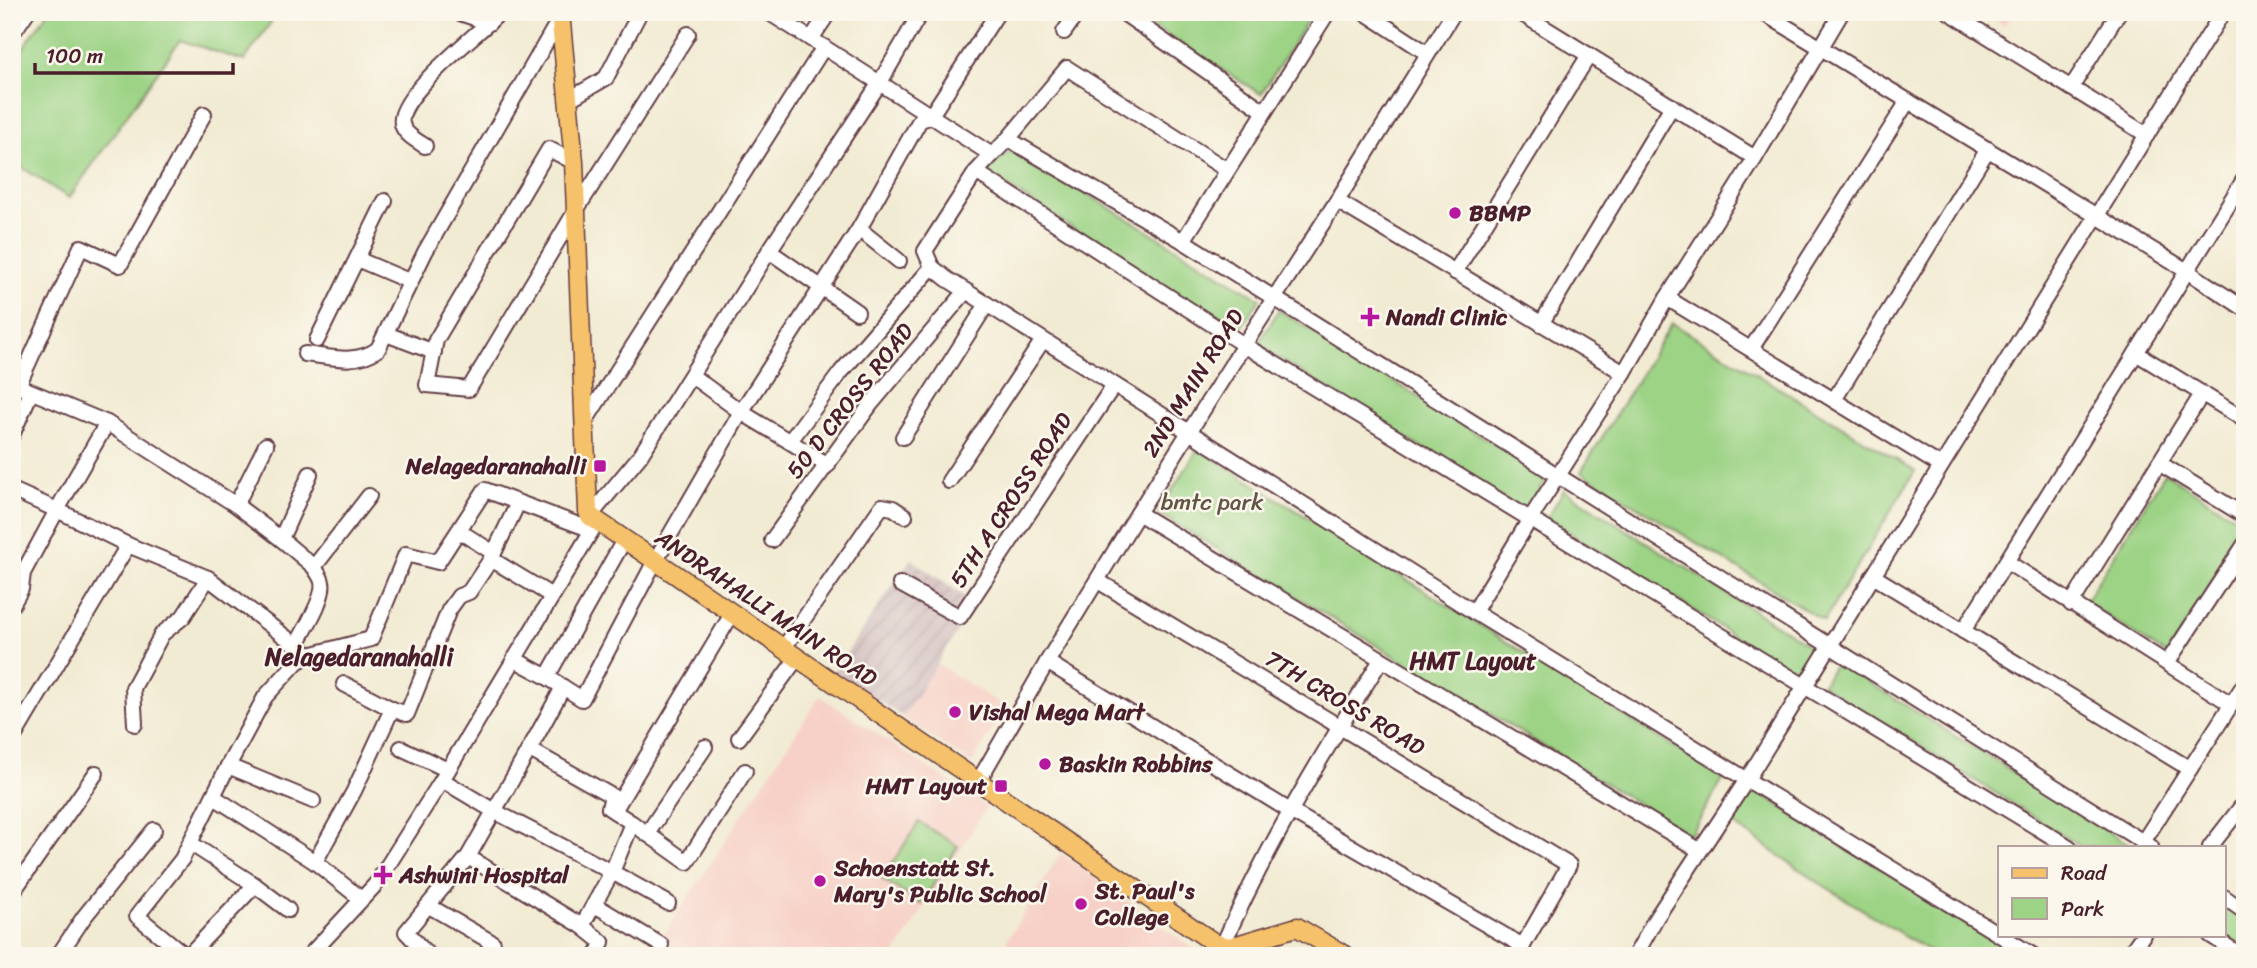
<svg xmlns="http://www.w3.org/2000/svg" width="2257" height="968" font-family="Sriracha,sans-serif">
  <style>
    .built { fill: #f7d1c7 }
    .industrial { fill: url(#industrial-furrows) }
    .green { fill: #9cd385; stroke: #737958; stroke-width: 2 }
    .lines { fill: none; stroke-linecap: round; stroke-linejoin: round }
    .minor-casing { stroke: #633e44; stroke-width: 18 }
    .major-casing { stroke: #633e44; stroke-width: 21 }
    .minor { stroke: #fff; stroke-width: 14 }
    .major { stroke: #f5c16b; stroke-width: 18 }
    .poi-dot { fill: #b5179e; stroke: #fbf7ec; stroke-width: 2.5 }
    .labels { text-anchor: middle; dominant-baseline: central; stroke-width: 5; stroke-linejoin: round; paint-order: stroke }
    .poi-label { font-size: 23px; font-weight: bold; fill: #4a1f2b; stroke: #fbf7ec; text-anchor: start }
    .street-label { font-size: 23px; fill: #4a1f2b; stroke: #fbf7ec }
    .park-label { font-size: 23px; fill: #635546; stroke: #fbf7ec }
    .neighbourhood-label { font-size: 24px; font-weight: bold; fill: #4a1f2b; stroke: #fbf7ec }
  </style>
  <defs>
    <pattern id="industrial-furrows" width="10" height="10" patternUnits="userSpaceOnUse" patternTransform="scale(1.75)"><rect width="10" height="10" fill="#d2bfc0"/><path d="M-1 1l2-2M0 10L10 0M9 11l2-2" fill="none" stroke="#b6a4a5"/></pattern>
  </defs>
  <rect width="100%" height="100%" fill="#fbf7ec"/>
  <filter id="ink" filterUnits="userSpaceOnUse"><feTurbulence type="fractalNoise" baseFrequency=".0143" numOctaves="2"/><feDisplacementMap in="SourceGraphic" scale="14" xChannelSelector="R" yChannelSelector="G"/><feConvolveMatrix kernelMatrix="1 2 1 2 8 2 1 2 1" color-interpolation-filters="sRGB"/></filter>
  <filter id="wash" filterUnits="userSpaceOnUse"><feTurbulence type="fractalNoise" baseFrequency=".00686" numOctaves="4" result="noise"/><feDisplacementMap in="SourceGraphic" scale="28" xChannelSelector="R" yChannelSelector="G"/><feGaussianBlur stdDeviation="1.57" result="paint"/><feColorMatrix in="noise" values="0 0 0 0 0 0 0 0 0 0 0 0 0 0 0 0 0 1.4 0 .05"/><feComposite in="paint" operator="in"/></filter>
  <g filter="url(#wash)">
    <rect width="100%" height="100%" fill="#f2ebd3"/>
    <!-- built -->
    <g class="built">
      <polygon points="1984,12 2013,12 2004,26"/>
      <polygon points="937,664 1005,707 972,764 903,717"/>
      <polygon points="820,696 987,807 894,956 650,956"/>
      <polygon points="1061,853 1203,956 997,956"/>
    </g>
    <!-- industrial -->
    <polygon class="industrial" points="911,559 975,604 903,717 834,671"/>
    <!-- green -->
    <g class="green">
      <polygon points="48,12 278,12 244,61 180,40 69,198 12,161 12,64"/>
      <polygon points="1141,12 1313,12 1261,94 1138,17"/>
      <polygon points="1013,149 1260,299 1237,334 985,172"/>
      <polygon points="1279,310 1547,477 1525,512 1257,345"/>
      <polygon points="1672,323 1915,471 1824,621 1581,472"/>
      <polygon points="1198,449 1724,778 1690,835 1158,513"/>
      <polygon points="2165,473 2245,523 2245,528 2167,655 2085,602"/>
      <polygon points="1564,490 1816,650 1799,677 1547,518"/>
      <polygon points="1836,662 2133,847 2082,847 1822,685"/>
      <polygon points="1754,790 2024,956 1937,956 1818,882 1732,823"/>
      <polygon points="919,822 958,846 921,904 882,879"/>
      <polygon points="2224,906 2245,919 2245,949 2223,935"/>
    </g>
  </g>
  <g filter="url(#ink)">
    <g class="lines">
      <!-- minor casing -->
      <g class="minor-casing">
        <g id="minor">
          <polyline points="457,12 489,23"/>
          <polyline points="768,12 811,39"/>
          <polyline points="829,12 811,39 992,155 976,172 925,251 932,267 947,279 1474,612 2034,956"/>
          <polyline points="1122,12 1264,111"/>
          <polyline points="1364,12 1427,53"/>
          <polyline points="1519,12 1755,158"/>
          <polyline points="1762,12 2187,271 2245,309"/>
          <polyline points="1949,12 2147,135"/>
          <polyline points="1064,32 1078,12"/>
          <polyline points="12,34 27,12"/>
          <polyline points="2071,88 2119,12"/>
          <polyline points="568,100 606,78 640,12"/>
          <polyline points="1008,139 1183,241 2151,847"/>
          <path d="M425,146C417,141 404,134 402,124C395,97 481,32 500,12"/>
          <polyline points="992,155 1008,139 1067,68 1227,170"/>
          <polyline points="574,162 549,149 436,340 427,385 469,389 575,212 688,34"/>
          <polyline points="976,172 1244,345 2069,847"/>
          <polyline points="1337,201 1624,373"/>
          <polyline points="859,229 899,261"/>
          <polyline points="1183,241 1328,12"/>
          <polyline points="769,251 857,312"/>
          <polyline points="357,259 411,282"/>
          <polyline points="1455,272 1589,55"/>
          <polyline points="1667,298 1941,466"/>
          <polyline points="1541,324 1672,106"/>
          <polyline points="386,334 434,352"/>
          <polyline points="317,340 385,201"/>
          <polyline points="1751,349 1908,101"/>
          <polyline points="2136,353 2245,420"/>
          <path d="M305,354C331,357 356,365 378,349L425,252L560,18"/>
          <polyline points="692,376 741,412 828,465"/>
          <polyline points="12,383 18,386 81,247 120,265 204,114"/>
          <polyline points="18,386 107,423 236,505 281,539 314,567 369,496"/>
          <polyline points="1834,400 1988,149"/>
          <polyline points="107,423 57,510 128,545 208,578 309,655"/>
          <polyline points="584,423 824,47"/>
          <polyline points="12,435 31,392"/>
          <polyline points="903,437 987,304"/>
          <polyline points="790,441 841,372 932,267"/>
          <polyline points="2159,463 2245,516"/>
          <polyline points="949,481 1043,340"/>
          <polyline points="12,490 57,510 23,573 21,589 12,605"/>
          <polyline points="236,505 266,445"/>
          <polyline points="1138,513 1699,850"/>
          <polyline points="459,531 494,553"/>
          <polyline points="281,539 310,474"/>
          <polyline points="772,540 871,404 966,291"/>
          <polyline points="491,559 552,596"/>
          <polyline points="2007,562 2231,704"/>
          <polyline points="1873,576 2190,769"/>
          <polyline points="1098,581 1569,865 1517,956"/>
          <polyline points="900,584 960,617 1114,385"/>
          <polyline points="2071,604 2202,394"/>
          <polyline points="1474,612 1530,519 1624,373 1667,298 1755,158 1842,12"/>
          <polyline points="1963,631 2245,178"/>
          <path d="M296,646C303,632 326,597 322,582C321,577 317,572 314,567"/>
          <polyline points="783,649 882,506 893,508 905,516"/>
          <polyline points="514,659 547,677"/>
          <polyline points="1047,662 1290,811 1523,946"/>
          <polyline points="2167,663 2245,544"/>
          <polyline points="344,684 392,709"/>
          <polyline points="563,687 547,677 624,540"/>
          <polyline points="135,724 133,688 162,634 183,617 208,578"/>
          <polyline points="739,738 797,658"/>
          <polyline points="12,740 128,545"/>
          <polyline points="401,748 448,770"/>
          <polyline points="530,750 612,796 609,808 632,823 612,872 668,903"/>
          <polyline points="228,766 313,801"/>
          <path d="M442,780L494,811L612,872L582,926L468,857C500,800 533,745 563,687L582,699L655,561L741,412L859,229L920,120L930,117L998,12"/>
          <polyline points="978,782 1047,662 1138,513 1244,345 1337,201 1454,12"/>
          <polyline points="214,797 315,862 354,791 392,709 407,714 449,610 459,596 469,592 491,559 518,503"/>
          <polyline points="614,811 732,614"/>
          <polyline points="632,823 687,862 745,771"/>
          <polyline points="647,834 705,747"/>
          <polyline points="2143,842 2245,683"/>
          <polyline points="190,843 255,885 288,910"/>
          <polyline points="2210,847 2245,802"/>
          <polyline points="315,862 361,899"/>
          <polyline points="12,893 96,773"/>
          <polyline points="2224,897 2245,912"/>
          <polyline points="595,905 661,945"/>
          <polyline points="429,906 493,943 485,956"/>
          <polyline points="582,926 602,942 597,956"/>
          <polyline points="2210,935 2242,956"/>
          <path d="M1222,947C1266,847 1323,753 1381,660"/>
          <polyline points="58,956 84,917 154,830"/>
          <polyline points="186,956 137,916 182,859 228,766 265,697 297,662 309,655 371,639 406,554 438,562 485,490 592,530"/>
          <polyline points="188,956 255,885"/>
          <polyline points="309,956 376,884 442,780 592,530 590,516 640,456 769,251 879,84 921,12"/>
          <polyline points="429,956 406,932 468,857"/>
          <polyline points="1635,956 1656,918 1746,781 2223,12"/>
          <polyline points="2128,956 2143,935"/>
        </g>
      </g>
      <!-- major casing -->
      <g class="major-casing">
        <polyline id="major" points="560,12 574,162 588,512 590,516 1216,944 1230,947 1297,927 1346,956"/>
      </g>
      <!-- minor -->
      <use href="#minor" class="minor"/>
      <!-- major -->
      <use href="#major" class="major"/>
    </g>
  </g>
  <!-- markers -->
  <g class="poi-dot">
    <circle cx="1455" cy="213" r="7"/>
    <path d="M1366.5 306.5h7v7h7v7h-7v7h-7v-7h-7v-7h7z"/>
    <rect x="593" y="459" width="14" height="14" rx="3.5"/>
    <circle cx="955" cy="712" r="7"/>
    <circle cx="1045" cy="764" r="7"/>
    <rect x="994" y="779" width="14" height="14" rx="3.5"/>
    <path d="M379.5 864.5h7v7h7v7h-7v7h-7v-7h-7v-7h7z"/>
    <circle cx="820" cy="881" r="7"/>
    <circle cx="1081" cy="904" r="7"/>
  </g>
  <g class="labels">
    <!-- poi labels -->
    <g class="poi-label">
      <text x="1469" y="213">BBMP</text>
      <text x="1386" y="317">Nandi Clinic</text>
      <text x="586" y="466" text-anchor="end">Nelagedaranahalli</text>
      <text x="969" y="712">Vishal Mega Mart</text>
      <text x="1059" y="764">Baskin Robbins</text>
      <text x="987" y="786" text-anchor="end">HMT Layout</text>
      <text x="834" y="868">Schoenstatt St.<tspan x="834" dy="26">Mary's Public School</tspan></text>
      <text x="399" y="875">Ashwini Hospital</text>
      <text x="1095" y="891">St. Paul's<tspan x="1095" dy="26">College</tspan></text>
    </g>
    <!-- street labels -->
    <g class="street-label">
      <text transform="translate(1193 383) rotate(-58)">2ND MAIN ROAD</text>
      <text transform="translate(850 401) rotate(-52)">50 D CROSS ROAD</text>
      <text transform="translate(1011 500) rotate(-57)">5TH A CROSS ROAD</text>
      <text transform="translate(766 608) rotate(34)">ANDRAHALLI MAIN ROAD</text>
      <text transform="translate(1345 703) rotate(31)">7TH CROSS ROAD</text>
    </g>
    <!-- park labels -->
    <g class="park-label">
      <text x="1212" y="502">bmtc park</text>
    </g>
    <!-- neighbourhood labels -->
    <g class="neighbourhood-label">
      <text x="359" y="657">Nelagedaranahalli</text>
      <text x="1473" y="661">HMT Layout</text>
    </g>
  </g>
  <!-- margin -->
  <rect width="2257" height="968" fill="none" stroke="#fbf7ec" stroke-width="42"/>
  <!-- legend -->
  <rect x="1998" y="846" width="228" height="91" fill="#fbf7ec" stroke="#b4a19f" stroke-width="2"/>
  <rect x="2012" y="868" width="35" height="10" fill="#f5c16b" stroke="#b4a19f" stroke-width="2"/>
  <text x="2061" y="880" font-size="21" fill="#4a1f2b">Road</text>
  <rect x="2012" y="898" width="35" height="21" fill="#9cd385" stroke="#b4a19f" stroke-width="2"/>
  <text x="2061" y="916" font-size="21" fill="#4a1f2b">Park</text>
  <!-- scale -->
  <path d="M35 63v10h198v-10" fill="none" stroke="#4a1f2b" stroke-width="3.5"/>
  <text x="46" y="63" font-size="21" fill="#4a1f2b" stroke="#fbf7ec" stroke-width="5" paint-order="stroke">100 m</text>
</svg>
